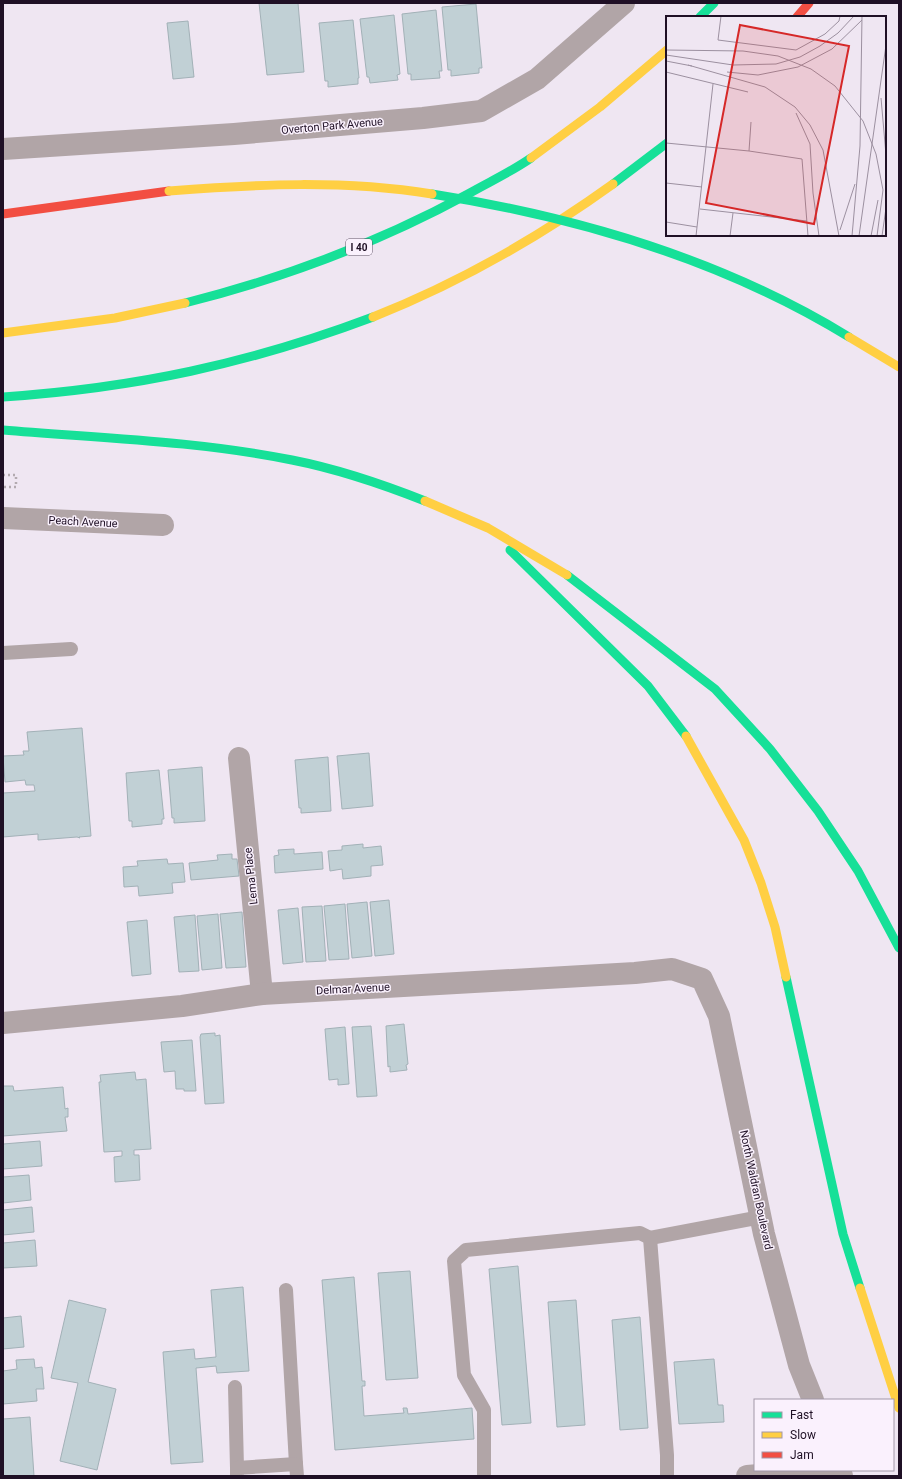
<svg xmlns="http://www.w3.org/2000/svg" width="902" height="1479" font-family="Roboto,sans-serif">
  <style>
    .building { fill: #c1d0d5; stroke: #a2b1b7 }
    .lines { fill: none; stroke-linecap: round; stroke-linejoin: round }
    .path { stroke: #b3aab0; stroke-width: 2.5; stroke-dasharray: 2 3; stroke-linecap: butt }
    .lane { stroke: #b1a5a7; stroke-width: 14 }
    .street { stroke: #b1a5a7; stroke-width: 22 }
    .fast { stroke: #16e098; stroke-width: 9 }
    .slow { stroke: #ffcf43; stroke-width: 9 }
    .jam { stroke: #f24e42; stroke-width: 9 }
    .fast-bridge { stroke: #16e098; stroke-width: 9 }
    .slow-bridge { stroke: #ffcf43; stroke-width: 9 }
    .labels { text-anchor: middle; dominant-baseline: central; stroke-width: 3; stroke-linejoin: round; paint-order: stroke }
    .shield { fill: #faf1fd; stroke: #615466; stroke-width: 1 }
    .shield-label { font-size: 10px; font-weight: bold; fill: #1f1025 }
    .street-label { font-size: 11px; fill: #1f1025; stroke: #faf1fd }
    .inset-road { fill: none; stroke: #9c90a0; stroke-width: 1 }
    .view { fill: #d62828; fill-opacity: 0.15; stroke: #d62828; stroke-width: 2 }
    .inset-edge { fill: none; stroke: #1f1025; stroke-width: 2 }
  </style>
  <rect width="100%" height="100%" fill="#efe6f2"/>
  <!-- building -->
  <g class="building">
    <polygon points="259,3 298,3 304,72 267,75"/>
    <polygon points="476,4 482,68 479,68 479,73 451,76 451,70 448,70 442,7"/>
    <polygon points="436,10 442,71 439,71 440,78 411,80 411,74 408,74 402,14"/>
    <polygon points="394,15 400,74 397,75 398,80 370,83 369,77 367,77 360,19"/>
    <polygon points="353,20 359,78 358,78 358,84 328,87 328,81 325,81 319,23"/>
    <polygon points="188,21 194,77 173,79 167,23"/>
    <polygon points="82,728 91,836 79,837 80,838 77,837 38,840 38,834 3,837 3,793 35,791 34,785 26,785 25,780 5,782 3,756 24,755 23,751 29,751 27,732"/>
    <polygon points="369,753 373,806 342,809 337,756"/>
    <polygon points="328,757 331,811 301,813 301,808 299,808 295,760"/>
    <polygon points="202,767 205,821 174,823 174,818 172,818 168,770"/>
    <polygon points="159,770 164,819 162,819 162,824 132,827 132,821 129,821 126,773"/>
    <polygon points="363,844 363,848 381,846 383,865 371,866 371,876 343,879 342,869 330,871 328,851 342,850 342,846"/>
    <polygon points="294,849 294,854 322,852 323,869 275,873 274,856 279,855 278,850"/>
    <polygon points="232,854 232,859 237,859 239,876 191,880 189,863 218,860 217,855"/>
    <polygon points="167,859 168,864 183,863 185,882 172,883 173,893 139,896 138,886 124,887 123,867 138,866 137,861"/>
    <polygon points="389,900 394,954 375,956 370,902"/>
    <polygon points="367,902 372,956 352,958 347,904"/>
    <polygon points="345,904 349,959 329,960 324,906"/>
    <polygon points="322,906 326,961 306,962 302,907"/>
    <polygon points="298,908 303,962 283,964 278,910"/>
    <polygon points="242,912 246,967 226,968 220,914"/>
    <polygon points="218,914 222,968 202,970 197,916"/>
    <polygon points="195,915 199,971 179,972 174,917"/>
    <polygon points="147,920 151,974 132,976 127,922"/>
    <polygon points="404,1024 408,1064 406,1065 407,1070 390,1072 390,1066 388,1067 386,1026"/>
    <polygon points="371,1026 377,1096 357,1097 352,1027"/>
    <polygon points="345,1027 349,1084 338,1085 338,1079 329,1080 325,1029"/>
    <polygon points="215,1033 215,1036 220,1035 224,1103 205,1104 200,1037 201,1034"/>
    <polygon points="192,1040 196,1091 184,1091 184,1089 176,1089 175,1071 164,1072 161,1042"/>
    <polygon points="135,1072 136,1080 146,1079 151,1149 134,1150 134,1155 139,1155 140,1180 115,1182 114,1157 122,1156 122,1151 104,1152 99,1082 101,1082 100,1075"/>
    <polygon points="3,1086 13,1086 14,1091 63,1087 65,1109 68,1108 68,1117 65,1117 67,1131 3,1136"/>
    <polygon points="40,1141 42,1166 3,1169 3,1144"/>
    <polygon points="29,1175 31,1200 3,1203 3,1177"/>
    <polygon points="32,1207 34,1232 3,1235 3,1210"/>
    <polygon points="35,1240 37,1266 3,1268 3,1243"/>
    <polygon points="518,1266 531,1423 502,1425 489,1269"/>
    <polygon points="410,1271 418,1378 386,1380 378,1273"/>
    <polygon points="354,1277 362,1381 365,1381 365,1386 362,1386 364,1416 404,1413 403,1408 407,1408 408,1414 472,1408 474,1439 335,1450 322,1280"/>
    <polygon points="243,1287 249,1371 217,1373 216,1366 196,1368 203,1462 171,1464 163,1352 194,1349 195,1359 216,1357 211,1290"/>
    <polygon points="69,1300 106,1309 88,1382 116,1389 97,1470 60,1461 78,1383 51,1378"/>
    <polygon points="576,1300 585,1425 557,1427 548,1302"/>
    <polygon points="21,1316 24,1347 3,1349 3,1318"/>
    <polygon points="640,1317 648,1428 620,1430 612,1320"/>
    <polygon points="34,1359 35,1368 42,1367 44,1389 36,1389 37,1401 3,1404 3,1371 17,1369 16,1360"/>
    <polygon points="714,1359 718,1405 723,1405 724,1422 679,1424 674,1362"/>
    <polygon points="30,1417 34,1476 3,1476 3,1419"/>
  </g>
  <g class="lines">
    <!-- path -->
    <polyline class="path" points="3,475 16,475 16,487 3,487"/>
    <!-- lane -->
    <g class="lane">
      <polyline points="3,653 71,649"/>
      <polyline points="650,1238 761,1217"/>
      <polyline points="286,1290 296,1464"/>
      <polyline points="235,1387 237,1468"/>
      <polyline points="237,1476 237,1468 296,1464 297,1476"/>
      <polyline points="484,1476 484,1410 464,1375 454,1261 466,1250 640,1233 650,1238 667,1455 667,1476"/>
    </g>
    <!-- street -->
    <g class="street">
      <polyline points="3,149 234,134 423,118 481,111 537,79 624,3"/>
      <polyline points="3,518 163,525"/>
      <polyline points="239,758 262,994"/>
      <polyline points="3,1023 182,1006 262,994 635,973 672,969 702,979 719,1016 764,1234 799,1365 813,1400"/>
      <polyline points="840,1470 842,1476"/>
      <polyline points="747,1476 822,1470"/>
    </g>
    <!-- fast -->
    <g class="fast">
      <polyline points="700,17 714,3"/>
      <polyline points="613,184 667,143"/>
      <path d="M185,303C284,278 378,243 468,194C489,182 511,172 531,158"/>
      <path d="M3,397C135,388 248,364 373,317"/>
      <path d="M3,430C99,438 198,441 292,460C338,469 382,484 425,501"/>
      <polyline points="510,550 648,686 686,736"/>
      <polyline points="567,575 715,689 770,749 818,811 858,871 899,948"/>
      <polyline points="786,977 843,1234 860,1288"/>
    </g>
    <!-- slow -->
    <g class="slow">
      <polyline points="531,158 600,107 667,50"/>
      <path d="M373,317C459,283 538,238 613,184"/>
      <polyline points="3,333 115,318 185,303"/>
      <polyline points="425,501 488,528 567,575"/>
      <polyline points="686,736 744,840 761,883 775,927 786,977"/>
      <polyline points="860,1288 899,1408"/>
    </g>
    <!-- jam -->
    <g class="jam">
      <polyline points="797,17 809,3"/>
      <polyline points="3,214 169,191"/>
    </g>
    <!-- fast-bridge -->
    <path class="fast-bridge" d="M432,194C578,217 722,259 849,337"/>
    <!-- slow-bridge -->
    <g class="slow-bridge">
      <path d="M169,191C257,184 345,180 432,194"/>
      <polyline points="849,337 899,367"/>
    </g>
  </g>
  <g class="labels">
    <!-- shield labels -->
    <rect class="shield" x="346" y="239" width="26" height="16" rx="3"/>
    <g class="shield-label">
      <text x="359" y="247">I 40</text>
    </g>
    <!-- street labels -->
    <g class="street-label">
      <text transform="translate(332 126) rotate(-5)">Overton Park Avenue</text>
      <text transform="translate(83 522) rotate(3)">Peach Avenue</text>
      <text transform="translate(251 876) rotate(-96)">Lema Place</text>
      <text transform="translate(353 989) rotate(-3)">Delmar Avenue</text>
      <text transform="translate(756 1190) rotate(78)">North Waldran Boulevard</text>
    </g>
  </g>
  <!-- overview -->
  <g transform="translate(666 16)">
    <rect width="220" height="220" fill="#efe6f2"/>
    <path class="inset-road" d="M55,0L52,24L130,34L159,18L173,5L174,0M0,34L77,35L112,40L145,53L169,70L197,105L210,138L217,174L211,220M0,39L67,49L110,48L134,41L154,30L172,17L188,0M0,45L26,50M22,49L99,71L129,91L144,109L157,134L173,220M0,56L82,76M61,56L92,59L132,51L166,33L196,4M215,82L220,139M130,97L144,128L147,177L153,220M0,127L83,135L136,143L142,220M83,135L85,106M0,167L36,171M34,193L141,205M0,206L31,211M174,214L189,168M30,220L47,68M64,220L67,197M186,220L194,130L196,0M193,220L220,29M205,220L212,184M216,220L220,192"/>
    <path class="view" d="M74,9L183,30L148,208L40,187Z"/>
    <rect width="220" height="220" class="inset-edge"/>
  </g>
  <!-- border -->
  <rect width="902" height="1479" fill="none" stroke="#1f1025" stroke-width="8"/>
  <!-- legend -->
  <rect x="754" y="1399" width="140" height="72" fill="#faf1fd" stroke="#a297a7"/>
  <rect x="762" y="1412" width="20" height="6" fill="#16e098" stroke="#a297a7"/>
  <text x="790" y="1419" font-size="12" fill="#1f1025">Fast</text>
  <rect x="762" y="1432" width="20" height="6" fill="#ffcf43" stroke="#a297a7"/>
  <text x="790" y="1439" font-size="12" fill="#1f1025">Slow</text>
  <rect x="762" y="1452" width="20" height="6" fill="#f24e42" stroke="#a297a7"/>
  <text x="790" y="1459" font-size="12" fill="#1f1025">Jam</text>
</svg>
